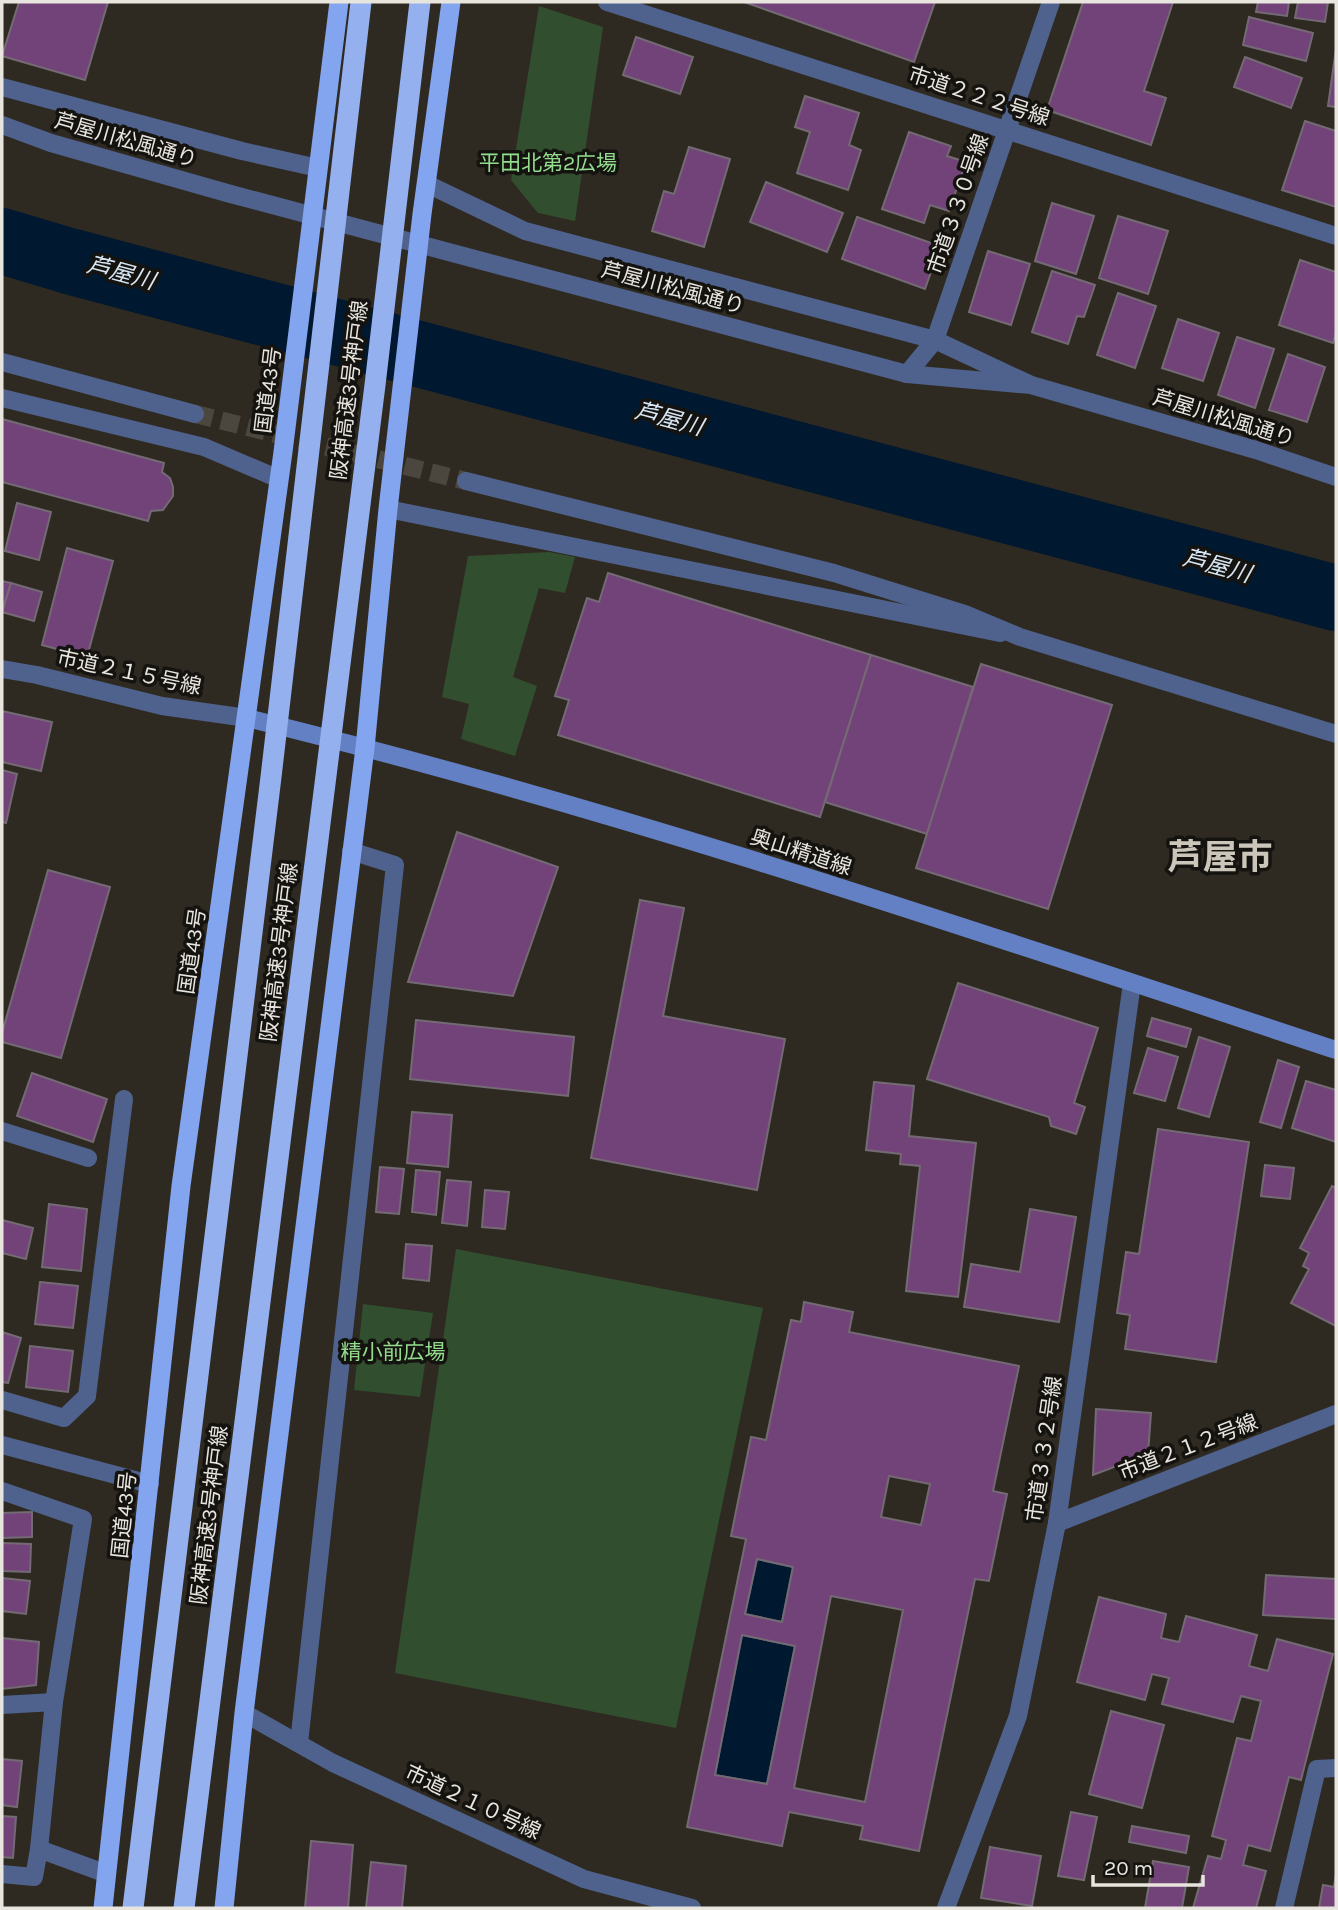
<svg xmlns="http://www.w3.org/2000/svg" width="1338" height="1910" font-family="Karla,'Noto Sans JP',sans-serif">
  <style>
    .green { fill: #314e2f }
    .water { fill: #001830; stroke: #465664; stroke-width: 2 }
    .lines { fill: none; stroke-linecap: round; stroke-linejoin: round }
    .river { stroke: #001830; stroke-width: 66 }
    .building { fill: #724378; stroke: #736a74; stroke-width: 2; fill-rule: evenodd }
    .tertiary-tunnel { stroke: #4b463e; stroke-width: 18; stroke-dasharray: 18 9; stroke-linecap: butt }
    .service { stroke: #4f628d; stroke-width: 18 }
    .minor { stroke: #4f628d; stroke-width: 18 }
    .tertiary { stroke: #4f628d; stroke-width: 18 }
    .secondary { stroke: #6380c4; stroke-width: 18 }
    .trunk { stroke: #83a4ee; stroke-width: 19 }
    .motorway { stroke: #94b0ee; stroke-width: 21 }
    .labels { text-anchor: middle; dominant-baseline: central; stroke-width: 7; stroke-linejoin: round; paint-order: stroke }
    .street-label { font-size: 21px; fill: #e8e5df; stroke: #15130f }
    .park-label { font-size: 21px; fill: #92dc8e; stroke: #15130f }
    .water-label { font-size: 23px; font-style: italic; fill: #d7e7f5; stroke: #15130f }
    .town-label { font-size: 35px; font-weight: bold; fill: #ccc6ba; stroke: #15130f }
  </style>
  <rect width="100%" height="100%" fill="#2f2a21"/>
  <!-- green -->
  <g class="green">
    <polygon points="539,6 603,27 575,221 538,213 511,180"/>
    <polygon points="549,552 575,557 565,593 539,588 513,677 537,686 515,756 461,739 469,704 442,697 468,556"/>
    <polygon points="456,1249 763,1308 676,1728 395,1673"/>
    <polygon points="363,1304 433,1313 420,1397 354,1390"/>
  </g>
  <!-- water -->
  <g class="water">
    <polygon points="757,1559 793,1567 782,1622 745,1614"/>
    <polygon points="742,1635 795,1646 767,1784 715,1775"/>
  </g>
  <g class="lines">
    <!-- river -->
    <polyline class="river" points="2,241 69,261 1336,598"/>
  </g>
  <!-- building -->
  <g class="building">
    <polygon points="19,2 108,2 85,80 2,56"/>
    <polygon points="744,2 935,2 914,62"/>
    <polygon points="1083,2 1173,2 1144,91 1166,98 1151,145 1047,110"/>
    <polygon points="1258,2 1289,2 1287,16 1256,12"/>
    <polygon points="1298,2 1328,2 1325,22 1295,18"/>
    <polygon points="1249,17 1313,33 1306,61 1243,45"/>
    <polygon points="636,37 693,57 680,94 623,75"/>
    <polygon points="1336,49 1336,107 1328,106"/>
    <polygon points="1245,57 1302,78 1291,108 1234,87"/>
    <polygon points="805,96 859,113 849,145 861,150 848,190 797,173 810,132 795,127"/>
    <polygon points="1305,121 1336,131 1336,207 1282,190"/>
    <polygon points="909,132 951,146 947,156 966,162 949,211 930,205 924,223 882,209"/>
    <polygon points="689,147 730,159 704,247 652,231 664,191 674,194"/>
    <polygon points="766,182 843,213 827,252 750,222"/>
    <polygon points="1052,203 1094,216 1076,274 1035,261"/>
    <polygon points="1118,216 1168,231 1148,294 1099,278"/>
    <polygon points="857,217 940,246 925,289 842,259"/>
    <polygon points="988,251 1030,264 1011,325 969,312"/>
    <polygon points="1300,260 1336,272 1336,332 1333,343 1279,325"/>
    <polygon points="1052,271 1095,285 1084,317 1077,316 1068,344 1032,332"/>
    <polygon points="1118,293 1156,306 1135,368 1097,355"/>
    <polygon points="1178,319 1219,333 1203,381 1162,368"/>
    <polygon points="1237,337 1274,349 1255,408 1218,395"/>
    <polygon points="1288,354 1325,367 1307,422 1269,410"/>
    <polygon points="2,419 164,463 162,472 170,478 173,487 173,496 163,510 151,511 148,521 2,482"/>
    <polygon points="17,503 51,512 39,560 5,551"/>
    <polygon points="67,548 113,561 87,657 42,645"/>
    <polygon points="608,573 871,655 820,817 558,735 569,700 555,696 587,598 599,602"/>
    <polygon points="2,581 11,583 2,614"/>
    <polygon points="11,583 42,592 34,621 2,612"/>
    <polygon points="871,655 973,687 927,834 825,802"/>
    <polygon points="981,664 1112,705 1048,909 916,868"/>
    <polygon points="2,711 52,722 41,771 2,762"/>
    <polygon points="2,770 17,774 6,823 2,822"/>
    <polygon points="457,832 558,867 513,996 408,982"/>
    <polygon points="48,870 110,887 61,1058 2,1042 2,1033"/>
    <polygon points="640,900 684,908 663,1016 785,1039 757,1190 591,1158"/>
    <polygon points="958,983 1098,1028 1074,1103 1085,1107 1076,1134 1051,1126 1049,1117 927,1079"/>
    <polygon points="1152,1018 1191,1029 1186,1047 1147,1036"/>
    <polygon points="416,1020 574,1037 568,1096 410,1079"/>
    <polygon points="1199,1037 1230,1047 1209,1117 1178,1108"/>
    <polygon points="1148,1048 1178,1057 1165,1101 1134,1093"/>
    <polygon points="1278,1060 1299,1067 1281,1128 1260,1122"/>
    <polygon points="32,1073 107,1099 93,1142 17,1116"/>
    <polygon points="1306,1081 1336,1090 1336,1142 1292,1128"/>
    <polygon points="874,1082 914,1086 909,1136 976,1143 958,1297 906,1291 920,1166 900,1164 901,1154 866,1150"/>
    <polygon points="412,1112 452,1115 448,1167 407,1163"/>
    <polygon points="1158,1129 1249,1142 1216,1362 1125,1349 1130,1315 1117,1313 1126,1252 1139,1254"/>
    <polygon points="1265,1165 1294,1168 1290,1199 1261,1196"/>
    <polygon points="380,1167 404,1169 399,1214 376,1212"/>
    <polygon points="416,1170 440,1172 436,1215 412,1212"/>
    <polygon points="447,1180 471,1182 467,1226 442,1223"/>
    <polygon points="1332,1186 1336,1188 1336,1326 1291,1303 1309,1269 1303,1266 1309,1253 1300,1248"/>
    <polygon points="485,1190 509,1192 505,1229 482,1227"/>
    <polygon points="49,1204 87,1209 81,1271 42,1267"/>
    <polygon points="1030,1209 1076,1217 1059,1322 964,1307 971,1264 1020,1272"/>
    <polygon points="2,1220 33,1228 26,1259 2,1253"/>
    <polygon points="406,1244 432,1246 429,1281 403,1278"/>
    <polygon points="40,1282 78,1286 73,1328 35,1324"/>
    <path d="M804,1302L853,1312L849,1332L1019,1366L993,1491L1007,1494L989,1581L975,1579L919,1851L860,1839L863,1826L789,1812L782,1846L687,1827L746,1539L731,1536L751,1437L766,1440L791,1320L801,1322ZM889,1476L930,1484L921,1525L881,1517ZM757,1559L793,1567L782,1622L745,1614ZM831,1596L903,1610L865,1802L794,1788ZM742,1635L795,1646L767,1784L715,1775Z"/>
    <polygon points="2,1332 21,1338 8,1383 2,1382"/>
    <polygon points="30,1346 73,1351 68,1392 26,1387"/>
    <polygon points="1096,1409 1151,1413 1148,1454 1093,1475"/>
    <polygon points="32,1512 32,1537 2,1538 2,1513"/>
    <polygon points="2,1543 31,1544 30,1572 2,1571"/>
    <polygon points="1266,1575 1336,1579 1336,1619 1263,1615"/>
    <polygon points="2,1578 30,1581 26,1614 2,1611"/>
    <polygon points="1099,1597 1166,1614 1161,1638 1179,1642 1186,1616 1257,1635 1249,1666 1268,1671 1277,1639 1333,1654 1301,1780 1289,1777 1270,1851 1248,1845 1243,1865 1266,1871 1256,1908 1193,1908 1208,1856 1221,1859 1226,1840 1212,1836 1237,1738 1251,1741 1261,1701 1241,1696 1233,1722 1162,1704 1169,1678 1152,1674 1145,1700 1077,1682"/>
    <polygon points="2,1638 39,1642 36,1685 2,1689"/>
    <polygon points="1111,1711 1164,1725 1142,1808 1089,1794"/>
    <polygon points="2,1759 22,1761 17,1807 2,1805"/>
    <polygon points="1071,1812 1097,1817 1084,1880 1058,1876"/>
    <polygon points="2,1816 16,1817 13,1858 2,1857"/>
    <polygon points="1132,1826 1189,1836 1186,1853 1129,1842"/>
    <polygon points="311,1841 353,1845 348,1908 305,1908"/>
    <polygon points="990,1847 1041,1856 1032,1906 981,1898"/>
    <polygon points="1153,1861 1189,1867 1182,1908 1145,1908"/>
    <polygon points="371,1862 406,1866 402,1908 366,1908"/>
    <polygon points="1336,1874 1336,1908 1319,1908 1323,1885 1334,1887"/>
  </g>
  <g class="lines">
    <!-- tertiary-tunnel -->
    <polyline class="tertiary-tunnel" points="195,414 466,481"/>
    <!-- service -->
    <polyline class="service" points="87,1396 124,1099"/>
    <!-- minor -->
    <g class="minor">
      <polyline points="607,2 1336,236"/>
      <polyline points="2,87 242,151 318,168"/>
      <polyline points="427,184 525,231 935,340 1029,384"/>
      <polyline points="907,374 935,340 1051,2"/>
      <polyline points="2,398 204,447 279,479"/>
      <polyline points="388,509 1000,633"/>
      <polyline points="2,1131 88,1158"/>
      <polyline points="2,1400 64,1418 87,1396"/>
      <polyline points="2,1491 83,1519 54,1702 39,1849 107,1874"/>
      <polyline points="1057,1523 1336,1414"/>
      <polyline points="2,1705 54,1702"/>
      <polyline points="299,1743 395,865 351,851"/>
      <polyline points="2,1874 34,1877 39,1849"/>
      <polyline points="946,1908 1018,1716 1057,1523 1132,983"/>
      <polyline points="1284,1908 1317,1769 1336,1768"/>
    </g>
    <!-- tertiary -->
    <g class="tertiary">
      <polyline points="2,125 51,143 227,193 907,374 1031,385 1256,450 1336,477"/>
      <polyline points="2,362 195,414"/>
      <polyline points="466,481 834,573 965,614 1020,637 1336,734"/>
      <polyline points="2,669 37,675 162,706 247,718"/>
      <polyline points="2,1445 150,1484"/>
      <polyline points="244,1713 333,1763 584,1879 692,1908"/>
    </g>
    <!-- secondary -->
    <path class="secondary" d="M247,718C616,808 976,931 1336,1050"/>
    <!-- trunk -->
    <g class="trunk">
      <polyline points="103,1908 181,1186 283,452 339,2"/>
      <polyline points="224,1908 244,1713 365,748 388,509 422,214 451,2"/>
    </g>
    <!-- motorway -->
    <g class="motorway">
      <polyline points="133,1908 271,777 361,2"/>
      <polyline points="184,1908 375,385 420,2"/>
    </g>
  </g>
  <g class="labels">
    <!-- street labels -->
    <g class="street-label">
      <text transform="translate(979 96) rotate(18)">市道２２２号線</text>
      <text transform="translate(126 140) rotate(16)">芦屋川松風通り</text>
      <text transform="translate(958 204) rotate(-71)">市道３３０号線</text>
      <text transform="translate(673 288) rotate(15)">芦屋川松風通り</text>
      <text transform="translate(268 390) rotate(-83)">国道43号</text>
      <text transform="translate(349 390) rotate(-83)">阪神高速3号神戸線</text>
      <text transform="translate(1224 418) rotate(17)">芦屋川松風通り</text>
      <text transform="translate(129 672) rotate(12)">市道２１５号線</text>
      <text transform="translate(801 852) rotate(18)">奥山精道線</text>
      <text transform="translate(192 951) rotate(-82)">国道43号</text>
      <text transform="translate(279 952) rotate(-83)">阪神高速3号神戸線</text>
      <text transform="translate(1188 1447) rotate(-21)">市道２１２号線</text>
      <text transform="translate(1044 1449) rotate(-82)">市道３３２号線</text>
      <text transform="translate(124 1515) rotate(-84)">国道43号</text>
      <text transform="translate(209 1515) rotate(-83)">阪神高速3号神戸線</text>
      <text transform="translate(473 1802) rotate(25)">市道２１０号線</text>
    </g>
    <!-- park labels -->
    <g class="park-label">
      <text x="548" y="163">平田北第2広場</text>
      <text x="393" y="1352">精小前広場</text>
    </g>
    <!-- water labels -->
    <g class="water-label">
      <text transform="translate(121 273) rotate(15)">芦屋川</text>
      <text transform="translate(669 419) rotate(15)">芦屋川</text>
      <text transform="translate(1217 566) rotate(15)">芦屋川</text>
    </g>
    <!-- town labels -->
    <g class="town-label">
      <text x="1220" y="857">芦屋市</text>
    </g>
  </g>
  <!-- border -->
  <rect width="1338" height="1910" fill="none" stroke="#e8e5df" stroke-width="7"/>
  <!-- scale -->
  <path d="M1093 1875v10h110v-10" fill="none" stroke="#e8e5df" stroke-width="3.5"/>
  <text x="1104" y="1875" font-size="21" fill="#e8e5df" stroke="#15130f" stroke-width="5" paint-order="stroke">20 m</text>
</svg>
